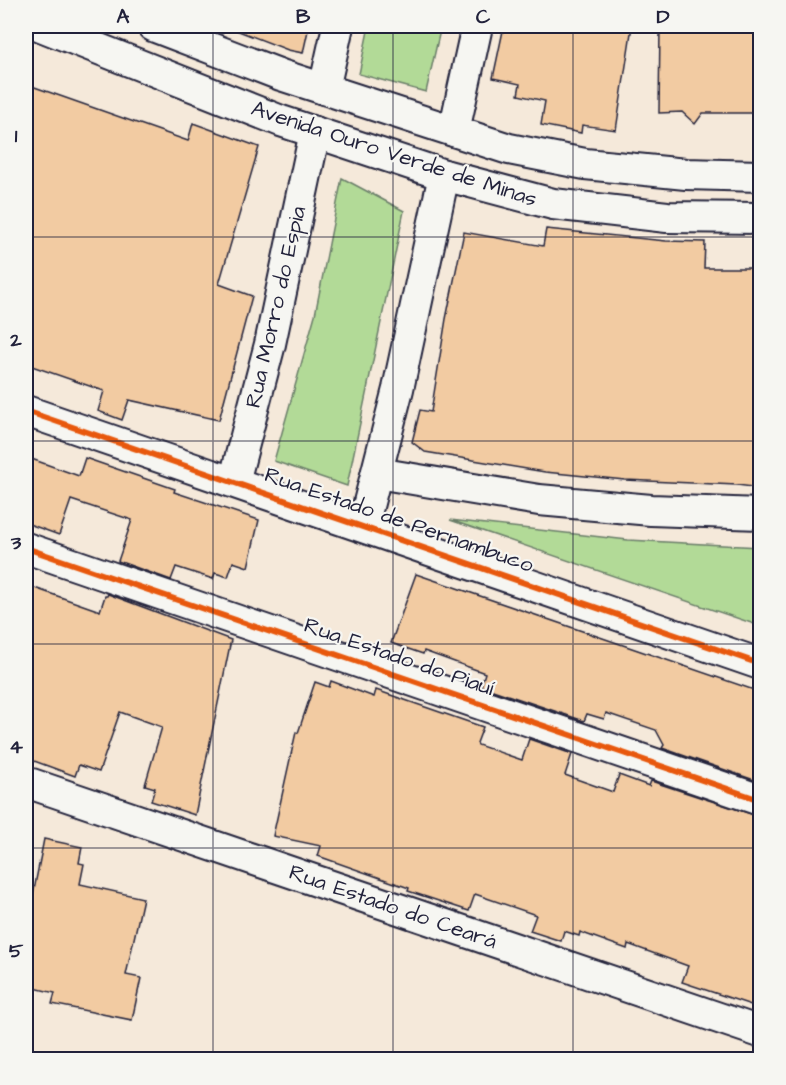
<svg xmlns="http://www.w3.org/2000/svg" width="786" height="1085" font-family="'Architects Daughter',sans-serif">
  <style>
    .green { fill: #b2da97; stroke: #6a7e69; stroke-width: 1.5 }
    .building { fill: #f2cba2; stroke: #22223b; stroke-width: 1.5 }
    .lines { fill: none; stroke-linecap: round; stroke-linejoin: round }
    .minor-casing { stroke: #22223b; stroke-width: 34 }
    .minor { stroke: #f6f6f2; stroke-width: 30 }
    .cycleway-casing { stroke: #f6f6f2; stroke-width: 10 }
    .cycleway { stroke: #e8590c; stroke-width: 6 }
    .grid { fill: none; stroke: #22223b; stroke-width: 1.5; stroke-opacity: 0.55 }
    .labels { text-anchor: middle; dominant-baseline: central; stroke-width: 4.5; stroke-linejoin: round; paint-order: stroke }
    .street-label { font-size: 22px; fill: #22223b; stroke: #f6f6f2 }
    .neatline { fill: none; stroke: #22223b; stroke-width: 2 }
    .grid-label { font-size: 20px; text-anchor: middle; font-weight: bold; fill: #22223b }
  </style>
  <rect width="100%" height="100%" fill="#f5e9da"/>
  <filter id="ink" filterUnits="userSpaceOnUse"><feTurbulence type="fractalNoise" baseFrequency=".0167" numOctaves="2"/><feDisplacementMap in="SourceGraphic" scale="12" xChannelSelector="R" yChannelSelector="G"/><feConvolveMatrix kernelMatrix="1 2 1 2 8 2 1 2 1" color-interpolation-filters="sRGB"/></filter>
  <g filter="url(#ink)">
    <!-- green -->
    <g class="green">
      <polygon points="369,26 441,26 426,92 359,74"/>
      <polygon points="342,178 404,211 347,486 274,461 315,315"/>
      <polygon points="450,520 628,540 760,547 760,626"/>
    </g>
    <!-- building -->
    <g class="building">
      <polygon points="229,26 309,26 303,53 288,50 228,27"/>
      <polygon points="504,26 632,26 616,130 582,125 581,133 541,125 545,101 518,95 520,84 493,78"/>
      <polygon points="660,26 760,26 760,113 703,113 695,124 682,112 659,113"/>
      <polygon points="26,84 188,141 193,123 259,147 219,284 252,296 219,420 129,400 122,420 98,411 104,391 26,364"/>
      <polygon points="546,229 666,241 705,242 704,268 760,268 760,488 737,485 625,480 545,472 425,452 412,442 420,410 431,412 446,319 464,232 543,246"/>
      <polygon points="26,457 79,476 85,458 175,489 174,492 259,520 248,567 233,562 228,577 215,573 213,579 176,567 171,580 118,561 132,520 71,500 59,535 26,523"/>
      <polygon points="416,574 760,692 760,782 662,748 664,745 656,730 606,713 604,719 587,714 584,721 481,686 485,673 424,651 423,654 391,643"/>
      <polygon points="26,585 100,611 105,596 107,596 108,594 231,640 195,815 151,801 155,788 145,785 162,727 120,712 99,772 79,765 75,776 26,758"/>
      <polygon points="331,681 374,697 376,690 483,727 477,743 478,745 522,760 529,739 572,754 565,775 613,792 619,775 649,786 651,781 760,817 760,1008 682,982 688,966 628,944 627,949 580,932 579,936 564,931 561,941 530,931 536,915 475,894 469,911 408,891 409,888 318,856 321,846 273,836 296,732 298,733 315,682 329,687"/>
      <polygon points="44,839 82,847 79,863 84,864 80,884 143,898 126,975 141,978 132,1020 52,1004 55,993 26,986 26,931"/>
    </g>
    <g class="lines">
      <!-- minor casing -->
      <g class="minor-casing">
        <g id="minor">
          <polyline points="41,26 281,121 444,175 553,204 667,217 760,218"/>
          <polyline points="153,26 281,75 509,149 585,164 686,174 760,176"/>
          <polyline points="324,89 338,26"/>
          <polyline points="454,131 477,26"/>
          <polyline points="26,411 760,664"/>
          <polyline points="377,473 539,500 651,510 760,514"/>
          <polyline points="234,482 270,344 315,132"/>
          <polyline points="363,526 398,389 444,175"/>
          <polyline points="26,548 760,800"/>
          <polyline points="26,782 760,1032"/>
        </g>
      </g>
      <!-- minor -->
      <use href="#minor" class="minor"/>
      <!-- cycleway casing -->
      <g class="cycleway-casing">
        <g id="cycleway">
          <polyline points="26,411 760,664"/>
          <polyline points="26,548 760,800"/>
        </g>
      </g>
      <!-- cycleway -->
      <use href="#cycleway" class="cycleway"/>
    </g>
  </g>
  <!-- grid -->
  <path class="grid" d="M213,26V1060M393,26V1060M573,26V1060M26,237H760M26,441H760M26,644H760M26,848H760"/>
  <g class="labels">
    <!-- street labels -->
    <g class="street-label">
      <text transform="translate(394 154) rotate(18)">Avenida Ouro Verde de Minas</text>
      <text transform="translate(276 307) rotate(-77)">Rua Morro do Espia</text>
      <text transform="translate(399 520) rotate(19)">Rua Estado de Pernambuco</text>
      <text transform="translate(399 657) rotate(19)">Rua Estado do Piauí</text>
      <text transform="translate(393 907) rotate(19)">Rua Estado do Ceará</text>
    </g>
  </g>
  <!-- margin -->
  <rect width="786" height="1085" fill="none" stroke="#f6f6f2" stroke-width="66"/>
  <rect x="33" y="33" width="720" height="1019" class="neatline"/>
  <g class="grid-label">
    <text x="123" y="23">A</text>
    <text x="303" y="23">B</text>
    <text x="483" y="23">C</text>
    <text x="663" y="23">D</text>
    <text x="16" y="142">1</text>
    <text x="16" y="346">2</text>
    <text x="16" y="549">3</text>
    <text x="16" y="753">4</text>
    <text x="16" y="957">5</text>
  </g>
</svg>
